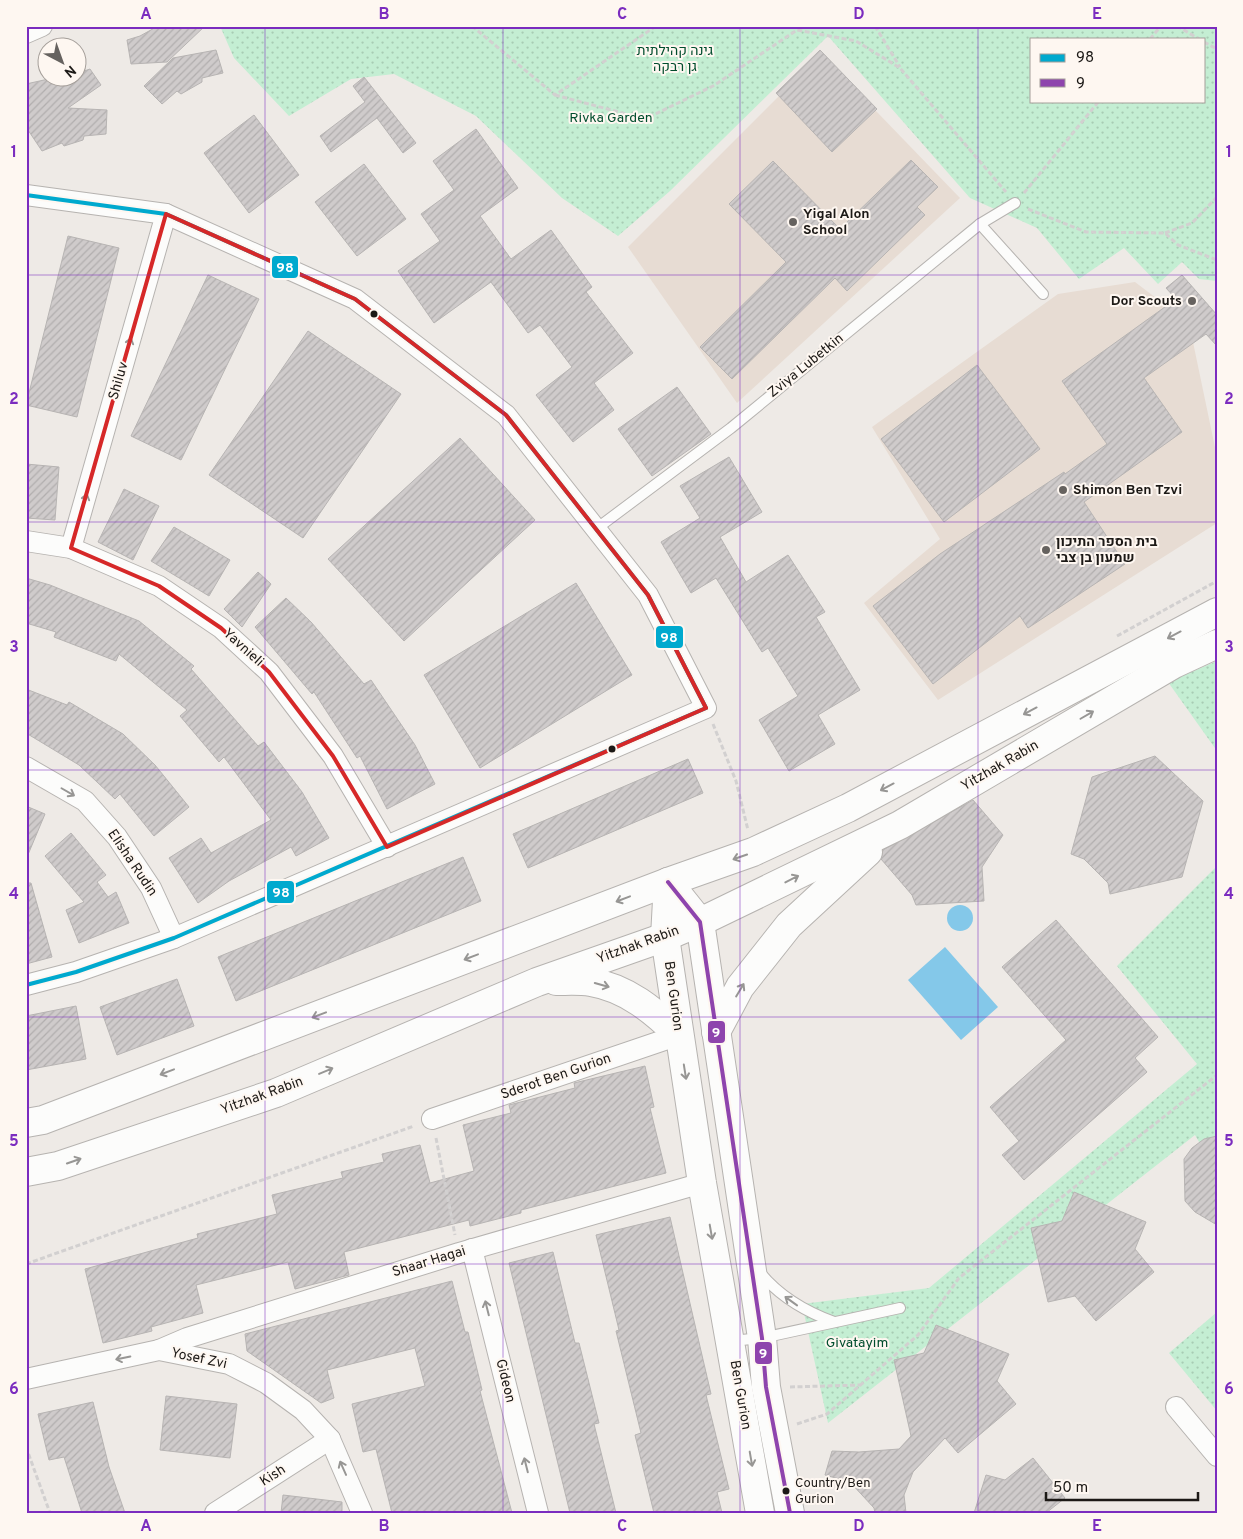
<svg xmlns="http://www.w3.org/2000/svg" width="1243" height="1539" font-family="Overpass,Heebo,sans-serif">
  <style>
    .built { fill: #e7dcd3 }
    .green { fill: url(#green-dots); fill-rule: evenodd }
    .water { fill: #84c8e9 }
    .building { fill: url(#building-hatch); stroke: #b7b4b3 }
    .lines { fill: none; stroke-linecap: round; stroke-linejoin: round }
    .service-casing { stroke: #b6b3b0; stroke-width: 12 }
    .minor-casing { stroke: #b6b3b0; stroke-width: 22 }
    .secondary-casing { stroke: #b6b3b0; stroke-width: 30 }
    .path { stroke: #d2d0d0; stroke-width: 3; stroke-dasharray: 5 2.5; stroke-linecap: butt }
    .service { stroke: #fcfcfb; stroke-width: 10 }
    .minor { stroke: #fcfcfb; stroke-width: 20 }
    .secondary { stroke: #fcfcfb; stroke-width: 28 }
    .bus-1-casing { stroke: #fef7f1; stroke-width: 8 }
    .bus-2-casing { stroke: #fef7f1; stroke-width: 8 }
    .bus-1 { stroke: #00a9ce; stroke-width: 4 }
    .bus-2 { stroke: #8e44ad; stroke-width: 4 }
    .oneway { stroke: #979694 }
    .marked { fill: none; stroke: #d62828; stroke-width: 4; stroke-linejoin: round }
    .grid { fill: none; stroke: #7b2cbf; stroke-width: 1; stroke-opacity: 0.55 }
    .poi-dot { fill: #66625f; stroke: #fef7f1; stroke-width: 2 }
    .bus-dot { fill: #1c1916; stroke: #fef7f1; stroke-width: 2 }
    .labels { text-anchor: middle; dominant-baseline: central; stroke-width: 4; stroke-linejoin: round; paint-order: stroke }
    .bus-label { font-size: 13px; fill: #1c1916; stroke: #fef7f1; text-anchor: start }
    .park-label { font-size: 14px; fill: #004d2d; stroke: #fef7f1 }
    .poi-label { font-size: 14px; font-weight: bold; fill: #1c1916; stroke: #fef7f1; text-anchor: start }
    .street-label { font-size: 14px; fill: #1c1916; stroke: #fef7f1 }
    .line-badge { stroke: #fef7f1; stroke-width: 2 }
    .badge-label { font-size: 14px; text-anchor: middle; font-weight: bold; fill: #fff }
    .neatline { fill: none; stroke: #7b2cbf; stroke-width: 2 }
    .grid-label { font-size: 16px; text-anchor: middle; font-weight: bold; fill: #7b2cbf }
  </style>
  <defs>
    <pattern id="green-dots" width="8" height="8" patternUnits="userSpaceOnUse" patternTransform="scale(1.25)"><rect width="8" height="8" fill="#c4eed3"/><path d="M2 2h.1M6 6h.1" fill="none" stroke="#a8ccb4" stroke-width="1.8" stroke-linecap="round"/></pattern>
    <pattern id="building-hatch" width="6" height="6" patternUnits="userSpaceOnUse" patternTransform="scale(1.25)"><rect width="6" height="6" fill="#cfcbcb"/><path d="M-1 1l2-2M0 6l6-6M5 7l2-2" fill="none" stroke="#b1aeae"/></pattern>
  </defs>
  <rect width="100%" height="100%" fill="#eeeae6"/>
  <!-- built -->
  <g class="built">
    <polygon points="821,54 960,198 737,403 628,247"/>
    <polygon points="1135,282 1189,323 1217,457 1217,523 938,700 864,603 940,539 872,427 1058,294"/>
  </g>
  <!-- green -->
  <g class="green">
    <path d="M220,26H1217V281L1199,279L1182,262L1158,284L1124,248L1079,279L1037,228L970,198L828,36L670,191L618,236L562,198L476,116L394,74L351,79L289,116L234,58ZM1032,39H1204V101H1032Z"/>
    <polygon points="1217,661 1217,751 1168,682"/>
    <polygon points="1217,866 1217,1173 1195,1135 828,1423 802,1304 929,1288 1197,1064 1117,966"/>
    <polygon points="1217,1312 1217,1411 1169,1353"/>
  </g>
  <!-- water -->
  <g class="water">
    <circle cx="960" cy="918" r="13"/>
    <polygon points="945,947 998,1007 961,1040 908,980"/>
  </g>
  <!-- building -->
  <g class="building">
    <polygon points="158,26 205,26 167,62 131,64 127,40 140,36"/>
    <polygon points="216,50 223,73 202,78 202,82 181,94 177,91 162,104 144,86 173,58"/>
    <polygon points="820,50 877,109 832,152 776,93"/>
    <polygon points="90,69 101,85 68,108 107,110 106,134 84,136 83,140 64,146 62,143 42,151 26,127 26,84 53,78 78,78 78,73"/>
    <polygon points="364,77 416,143 403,153 377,118 331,152 320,136 365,102 353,86"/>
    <polygon points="254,115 299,175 249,213 204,153"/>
    <polygon points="476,129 518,188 480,216 511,259 551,230 592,287 586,292 633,353 594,383 614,410 573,442 536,395 572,367 540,325 528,333 491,282 434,323 398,271 440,241 421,214 454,190 433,161"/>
    <polygon points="911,160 938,187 917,207 925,215 847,291 835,278 732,379 700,347 786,262 729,204 773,161 840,229"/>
    <polygon points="364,164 406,219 357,256 315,202"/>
    <polygon points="68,236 119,248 77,417 26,405"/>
    <polygon points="208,275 259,299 181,460 131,436"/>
    <polygon points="1182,275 1217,315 1217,346 1206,334 1144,378 1182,432 1084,502 1125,564 1028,628 1020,616 933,684 873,606 940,554 1064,472 1065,474 1107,444 1062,381 1176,299 1166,288"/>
    <polygon points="308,331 401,394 303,538 209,475"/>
    <polygon points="977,365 1040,449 944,522 881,439"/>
    <polygon points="677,387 711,434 652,476 618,429"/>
    <polygon points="460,438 535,520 404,641 328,559"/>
    <polygon points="729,457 762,512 720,537 746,582 788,555 825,612 816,617 860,690 818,715 835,744 789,771 759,720 798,696 768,648 762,652 716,578 691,593 661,542 700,518 680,486"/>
    <polygon points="26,464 59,467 55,520 26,518"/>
    <polygon points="124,489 159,506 133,560 98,542"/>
    <polygon points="174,527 230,560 209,596 151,561"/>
    <polygon points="258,572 271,584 242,627 224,609"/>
    <polygon points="26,578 50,585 139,621 194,666 191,669 258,746 264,742 302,792 329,838 296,856 291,847 229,881 198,903 169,858 201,838 211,853 271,820 224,757 219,762 180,716 187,710 119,654 116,661 54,637 56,632 26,623"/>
    <polygon points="576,583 632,675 480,768 424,675"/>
    <polygon points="286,598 311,622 364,684 371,680 415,745 435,784 387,809 360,756 357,758 314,692 312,694 255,627"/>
    <polygon points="26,689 67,705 69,702 123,734 155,765 189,807 154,836 120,794 115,799 79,765 26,733"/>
    <polygon points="1155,756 1203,801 1182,877 1110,894 1108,883 1084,859 1071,854 1092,777"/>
    <polygon points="688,759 703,793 528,868 513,834"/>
    <polygon points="973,800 1003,835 982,867 984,901 916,905 912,895 881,859 883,850"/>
    <polygon points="26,806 45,814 27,857 26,857"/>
    <polygon points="71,833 106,875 97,882 108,897 116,892 129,923 79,943 66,910 84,902 45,856"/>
    <polygon points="463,857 481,901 236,1001 218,957"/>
    <polygon points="26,883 31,883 52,957 26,964"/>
    <polygon points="1056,920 1158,1037 1135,1058 1147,1072 1024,1180 1002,1155 1019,1141 990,1107 1066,1040 1002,967"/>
    <polygon points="177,979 194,1026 117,1055 100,1007"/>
    <polygon points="76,1006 86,1059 26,1070 26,1016"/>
    <polygon points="645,1066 654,1107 650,1108 666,1173 521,1210 521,1213 470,1226 469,1220 344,1252 349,1275 295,1289 288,1262 196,1285 203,1313 151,1327 152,1331 103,1343 85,1269 198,1238 197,1234 277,1214 272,1195 343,1178 341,1172 384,1162 382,1154 420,1145 430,1183 474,1171 463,1125 511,1113 509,1105 575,1088 574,1083"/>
    <polygon points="1217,1136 1217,1225 1195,1212 1185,1201 1184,1159 1192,1148 1204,1139"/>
    <polygon points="1074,1192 1146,1222 1135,1249 1154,1272 1096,1321 1075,1296 1048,1302 1031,1228 1062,1221"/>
    <polygon points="670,1217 711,1394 706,1395 729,1489 717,1492 722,1513 654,1513 635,1435 641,1433 616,1331 619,1330 596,1235"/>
    <polygon points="553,1252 575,1343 579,1343 599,1423 594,1424 616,1513 570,1513 509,1263"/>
    <polygon points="452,1281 465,1332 468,1332 482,1390 480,1391 512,1513 392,1513 376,1449 363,1452 352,1404 425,1386 415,1348 327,1370 334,1398 321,1403 247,1351 245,1334"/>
    <polygon points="936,1325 1009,1354 997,1381 1016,1404 958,1453 945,1438 913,1472 904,1495 906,1513 875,1513 874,1508 850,1482 825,1475 832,1451 859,1452 899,1449 911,1436 894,1360 924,1353"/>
    <polygon points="166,1396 237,1404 230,1458 160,1450"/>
    <polygon points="93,1402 109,1467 125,1513 82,1513 64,1457 49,1460 38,1414"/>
    <polygon points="1033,1458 1065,1498 1046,1513 974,1513 986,1475 1005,1480"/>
    <polygon points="283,1495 342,1502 342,1513 281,1513"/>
  </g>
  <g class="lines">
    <!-- service casing -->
    <g class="service-casing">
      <g id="service">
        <polyline points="980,224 1043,294"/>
        <polyline points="596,529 731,428 980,224 1015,203"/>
        <path d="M758,1270C778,1296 804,1311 834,1322"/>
        <polyline points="731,1341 762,1338 900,1308"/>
      </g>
    </g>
    <!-- minor casing -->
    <g class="minor-casing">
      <g id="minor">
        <polyline points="26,33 42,26"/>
        <polyline points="26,195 166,214 355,299 506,415 648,595 706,708 174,938 76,972 26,985"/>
        <polyline points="26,541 71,548 159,586 221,628 269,672 333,756 387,847"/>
        <polyline points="71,548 166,214"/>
        <polyline points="26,767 85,801 117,837 151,888 174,938"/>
        <polyline points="432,1119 679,1035"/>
        <polyline points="472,1249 538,1513"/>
        <polyline points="159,1350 187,1338 459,1253 702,1183"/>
        <polyline points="26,1379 159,1350 229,1364 266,1383 303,1410 330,1439 362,1513"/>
        <polyline points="1176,1407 1217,1456"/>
        <polyline points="215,1513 330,1439"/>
      </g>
    </g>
    <!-- secondary casing -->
    <g class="secondary-casing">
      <g id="secondary">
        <polyline points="668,882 700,922 762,1338 766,1387 790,1513"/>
        <polyline points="668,882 665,937 702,1183 760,1513"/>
        <path d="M556,981C567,981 580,980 591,982C627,988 654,1011 679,1035"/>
        <polyline points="716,1032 740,987 789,925 868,852"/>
        <polyline points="26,1123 43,1120 668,882 753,852 848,808 1217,612"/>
        <polyline points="26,1172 58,1166 276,1093 537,982 665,937 700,922 900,825 1174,664 1217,644"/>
      </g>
    </g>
    <!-- path -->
    <g class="path">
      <polyline points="472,26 555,95 656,26"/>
      <polyline points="875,26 900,67"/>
      <polyline points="1177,26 1199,39"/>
      <polyline points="1150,39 1161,26"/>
      <polyline points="1204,42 1217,49"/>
      <polyline points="555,95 645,119 713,86 797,30 856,41 900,68 1006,192"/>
      <polyline points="1024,193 1099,101"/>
      <polyline points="1028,209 1086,232 1165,233 1178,245 1217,260"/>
      <polyline points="1165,233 1192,223 1217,197"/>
      <polyline points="1117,636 1217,581"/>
      <polyline points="713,724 736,781 748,830"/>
      <polyline points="436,1138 455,1235"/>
      <polyline points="26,1264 414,1126"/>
      <polyline points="790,1387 861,1385"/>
      <polyline points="797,1424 827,1414 918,1335 959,1278 1217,1075"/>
      <polyline points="26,1447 50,1513"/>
    </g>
    <!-- service -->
    <use href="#service" class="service"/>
    <!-- minor -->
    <use href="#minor" class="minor"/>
    <!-- secondary -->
    <use href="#secondary" class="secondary"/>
    <!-- bus-1 casing -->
    <g class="bus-1-casing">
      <polyline id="bus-1" points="26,195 166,214 355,299 506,415 648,595 706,708 174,938 76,972 26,985"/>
    </g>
    <!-- bus-2 casing -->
    <g class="bus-2-casing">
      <polyline id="bus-2" points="668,882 700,922 762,1338 766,1387 790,1513"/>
    </g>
    <!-- bus-1 -->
    <use href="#bus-1" class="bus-1"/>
    <!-- bus-2 -->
    <use href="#bus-2" class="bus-2"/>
  </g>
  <!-- one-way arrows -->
  <defs><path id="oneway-shaft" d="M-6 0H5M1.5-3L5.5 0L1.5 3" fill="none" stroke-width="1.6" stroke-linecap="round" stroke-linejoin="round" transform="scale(1.25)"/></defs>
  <g class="oneway">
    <use href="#oneway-shaft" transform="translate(129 345) rotate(-74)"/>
    <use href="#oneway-shaft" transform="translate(85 501) rotate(-74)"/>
    <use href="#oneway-shaft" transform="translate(1174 635) rotate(152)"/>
    <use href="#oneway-shaft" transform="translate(1030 711) rotate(152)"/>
    <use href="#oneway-shaft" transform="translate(1087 715) rotate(-30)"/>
    <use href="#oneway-shaft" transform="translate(887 787) rotate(152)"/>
    <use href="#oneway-shaft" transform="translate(68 792) rotate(30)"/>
    <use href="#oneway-shaft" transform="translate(740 857) rotate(161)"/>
    <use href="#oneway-shaft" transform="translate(792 879) rotate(-27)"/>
    <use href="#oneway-shaft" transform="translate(623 899) rotate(159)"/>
    <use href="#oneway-shaft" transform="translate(471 957) rotate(159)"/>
    <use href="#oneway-shaft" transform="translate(602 985) rotate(16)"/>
    <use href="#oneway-shaft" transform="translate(740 990) rotate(-59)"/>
    <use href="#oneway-shaft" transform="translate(319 1015) rotate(159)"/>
    <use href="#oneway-shaft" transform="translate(326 1071) rotate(-23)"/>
    <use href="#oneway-shaft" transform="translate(167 1072) rotate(159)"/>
    <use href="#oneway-shaft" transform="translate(685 1072) rotate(81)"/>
    <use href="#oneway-shaft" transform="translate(74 1161) rotate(-19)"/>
    <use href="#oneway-shaft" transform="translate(711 1232) rotate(80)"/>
    <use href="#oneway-shaft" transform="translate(791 1301) rotate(-144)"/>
    <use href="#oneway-shaft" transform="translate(487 1308) rotate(-104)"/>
    <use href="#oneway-shaft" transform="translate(123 1358) rotate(168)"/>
    <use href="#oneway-shaft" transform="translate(751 1459) rotate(80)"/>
    <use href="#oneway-shaft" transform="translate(526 1465) rotate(-104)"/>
    <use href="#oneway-shaft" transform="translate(343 1468) rotate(-114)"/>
  </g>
  <!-- marked area -->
  <path class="marked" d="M166,214L355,299L506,415L648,595L706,708L387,847L333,756L269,672L221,628L159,586L71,548Z"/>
  <!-- grid -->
  <path class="grid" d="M265,26V1513M503,26V1513M740,26V1513M978,26V1513M26,275H1217M26,522H1217M26,770H1217M26,1017H1217M26,1264H1217"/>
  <!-- markers -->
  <g class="poi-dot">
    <circle cx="793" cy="222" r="5"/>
    <circle cx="1192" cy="301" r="5"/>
    <circle cx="1063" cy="490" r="5"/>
    <circle cx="1046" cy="550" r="5"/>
  </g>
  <g class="bus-dot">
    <circle cx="374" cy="314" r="4.5"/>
    <circle cx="612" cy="749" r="4.5"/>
    <circle cx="786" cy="1491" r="4.5"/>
  </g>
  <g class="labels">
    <!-- bus labels -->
    <g class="bus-label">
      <text x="795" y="1484">Country/Ben<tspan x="795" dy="16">Gurion</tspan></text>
    </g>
    <!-- park labels -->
    <g class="park-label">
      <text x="675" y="51">גינה קהילתית<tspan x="675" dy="16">גן רבקה</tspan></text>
      <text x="611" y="118">Rivka Garden</text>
      <text x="857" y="1343">Givatayim</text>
    </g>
    <!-- poi labels -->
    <g class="poi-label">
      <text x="803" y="214">Yigal Alon<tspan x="803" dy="16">School</tspan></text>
      <text x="1182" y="301" text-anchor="end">Dor Scouts</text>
      <text x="1073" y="490">Shimon Ben Tzvi</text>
      <text x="1056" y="542">בית הספר התיכון<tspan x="1056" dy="16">שמעון בן צבי</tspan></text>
    </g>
    <!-- street labels -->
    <g class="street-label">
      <text transform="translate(806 366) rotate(-39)">Zviya Lubetkin</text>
      <text transform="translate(119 381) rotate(-74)">Shiluv</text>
      <text transform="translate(243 648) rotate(42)">Yavnieli</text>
      <text transform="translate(1000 766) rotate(-30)">Yitzhak Rabin</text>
      <text transform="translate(132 863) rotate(56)">Elisha Rudin</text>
      <text transform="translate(638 945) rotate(-20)">Yitzhak Rabin</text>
      <text transform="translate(673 996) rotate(82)">Ben Gurion</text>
      <text transform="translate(556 1077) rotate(-19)">Sderot Ben Gurion</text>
      <text transform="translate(262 1096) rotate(-20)">Yitzhak Rabin</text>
      <text transform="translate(429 1262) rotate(-17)">Shaar Hagai</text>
      <text transform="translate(199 1359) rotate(12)">Yosef Zvi</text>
      <text transform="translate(505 1381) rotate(76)">Gideon</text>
      <text transform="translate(740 1395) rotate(80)">Ben Gurion</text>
      <text transform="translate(273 1476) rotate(-33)">Kish</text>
    </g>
  </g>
  <g class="line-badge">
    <rect x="271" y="255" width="28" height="24" rx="5" fill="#00a9ce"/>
    <rect x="655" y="625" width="29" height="24" rx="5" fill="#00a9ce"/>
    <rect x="266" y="880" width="29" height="24" rx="5" fill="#00a9ce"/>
    <rect x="707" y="1020" width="19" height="24" rx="5" fill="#8e44ad"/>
    <rect x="754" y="1341" width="19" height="24" rx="5" fill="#8e44ad"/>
  </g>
  <g class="badge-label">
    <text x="285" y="272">98</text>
    <text x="669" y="642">98</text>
    <text x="281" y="897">98</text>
    <text x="716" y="1037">9</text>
    <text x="763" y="1358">9</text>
  </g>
  <!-- border -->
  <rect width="1243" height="1539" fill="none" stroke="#fef7f1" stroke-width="55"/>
  <!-- legend -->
  <rect x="1030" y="38" width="175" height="65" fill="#fef7f1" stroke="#a49e99"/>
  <rect x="1040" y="54" width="25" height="8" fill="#00a9ce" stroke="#a49e99"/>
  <text x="1076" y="62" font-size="15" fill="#1c1916">98</text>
  <rect x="1040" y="79" width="25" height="8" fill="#8e44ad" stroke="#a49e99"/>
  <text x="1076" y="88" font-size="15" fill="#1c1916">9</text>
  <!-- north arrow -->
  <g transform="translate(62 62) rotate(139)"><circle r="24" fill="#fef7f1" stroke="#a49e99"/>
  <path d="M0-4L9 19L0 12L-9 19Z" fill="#66625f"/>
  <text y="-8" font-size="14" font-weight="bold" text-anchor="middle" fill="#1c1916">N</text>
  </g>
  <!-- scale -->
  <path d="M1046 1492v8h152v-8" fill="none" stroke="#1c1916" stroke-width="2.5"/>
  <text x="1053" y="1492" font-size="15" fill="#1c1916" stroke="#fef7f1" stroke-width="4" paint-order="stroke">50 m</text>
  <rect x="28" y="28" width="1188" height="1484" class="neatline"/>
  <g class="grid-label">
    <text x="146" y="19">A</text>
    <text x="384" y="19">B</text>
    <text x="622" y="19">C</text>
    <text x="859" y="19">D</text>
    <text x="1097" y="19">E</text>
    <text x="14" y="157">1</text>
    <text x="1229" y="157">1</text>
    <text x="14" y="404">2</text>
    <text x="1229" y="404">2</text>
    <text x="14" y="652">3</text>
    <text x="1229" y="652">3</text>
    <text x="14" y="899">4</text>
    <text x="1229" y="899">4</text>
    <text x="14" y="1146">5</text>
    <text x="1229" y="1146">5</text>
    <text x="14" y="1394">6</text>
    <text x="1229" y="1394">6</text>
    <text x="146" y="1531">A</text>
    <text x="384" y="1531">B</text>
    <text x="622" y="1531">C</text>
    <text x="859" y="1531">D</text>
    <text x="1097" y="1531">E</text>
  </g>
</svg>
